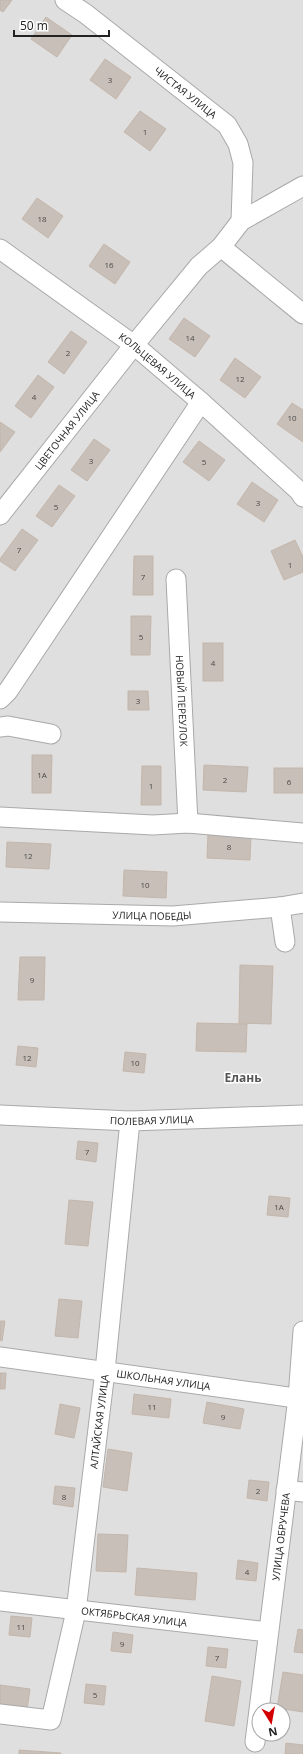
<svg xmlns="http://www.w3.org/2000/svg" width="303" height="1754" font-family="'Open Sans',sans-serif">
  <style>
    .residential { fill: #e0dfdf; fill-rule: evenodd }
    .building { fill: #c7bfb8; stroke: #c4b6ab }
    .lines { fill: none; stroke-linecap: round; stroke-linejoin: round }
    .minor-casing { stroke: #a9a9a9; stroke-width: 21 }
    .minor { stroke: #fff; stroke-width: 19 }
    .labels { text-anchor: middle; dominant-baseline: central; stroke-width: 3; stroke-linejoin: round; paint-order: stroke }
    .number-label { font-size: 8px; fill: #4b4948 }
    .street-label { font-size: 10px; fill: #222; stroke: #fff }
    .quarter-label { font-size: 12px; font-weight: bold; fill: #555; stroke: #fff }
  </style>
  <rect width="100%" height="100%" fill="#f2efe9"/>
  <!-- residential -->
  <path class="residential" d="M0,0H303V1754H0ZM259,1710H283V1734H259Z"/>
  <!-- building -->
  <g class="building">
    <polygon points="0,0 12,0 3,12 0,10"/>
    <polygon points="46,17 72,35 57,57 31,39"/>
    <polygon points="105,59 131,77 116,99 90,80"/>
    <polygon points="140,111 166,129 150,151 124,132"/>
    <polygon points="37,198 63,216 48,238 22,219"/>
    <polygon points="104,244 130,262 115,284 89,266"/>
    <polygon points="184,318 210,336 195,357 169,339"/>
    <polygon points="71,331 87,342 64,374 48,362"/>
    <polygon points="235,358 261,377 245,398 220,380"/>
    <polygon points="38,375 54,387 31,418 15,406"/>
    <polygon points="292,403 303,410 303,442 277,424"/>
    <polygon points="0,422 15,432 0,452"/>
    <polygon points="94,439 110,450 87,481 71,470"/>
    <polygon points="199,441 225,460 209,481 183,462"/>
    <polygon points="252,482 278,500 264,522 237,504"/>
    <polygon points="59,485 75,496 52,527 36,516"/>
    <polygon points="22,529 38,540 15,571 0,561 0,559"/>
    <polygon points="295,540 303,557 303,572 284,580 271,551"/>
    <polygon points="134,556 153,556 153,595 133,595"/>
    <polygon points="131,616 151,616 150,655 131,655"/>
    <rect x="203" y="643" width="20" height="38"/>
    <polygon points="128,691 148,691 149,710 128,710"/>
    <polygon points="32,755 52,755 51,793 32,793"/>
    <polygon points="204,765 248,767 246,792 203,790"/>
    <polygon points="142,766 161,766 161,805 141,805"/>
    <rect x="274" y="768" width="29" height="25"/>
    <polygon points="208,833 251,835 250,860 207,858"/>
    <polygon points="7,842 51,844 49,869 6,867"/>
    <polygon points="124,870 167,872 166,898 123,896"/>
    <polygon points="20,957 45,957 44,1000 18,1000"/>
    <polygon points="240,965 273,966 271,1024 239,1023"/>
    <polygon points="197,1023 247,1024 246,1052 196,1051"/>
    <polygon points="18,1046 38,1048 36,1067 16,1065"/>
    <polygon points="125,1052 146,1054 144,1073 123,1071"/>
    <polygon points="78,1141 98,1143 96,1162 76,1159"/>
    <polygon points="269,1196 290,1198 288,1217 267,1215"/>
    <polygon points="69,1200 93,1202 88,1246 65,1244"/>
    <polygon points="59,1299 82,1301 78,1338 55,1336"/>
    <polygon points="0,1321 5,1321 2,1341 0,1340"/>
    <polygon points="0,1373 6,1373 5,1389 0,1389"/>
    <polygon points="134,1394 171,1399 169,1418 132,1414"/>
    <polygon points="207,1402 244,1409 240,1429 203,1423"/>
    <polygon points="60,1404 80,1408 74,1438 55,1434"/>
    <polygon points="108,1449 132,1453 127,1491 103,1487"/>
    <polygon points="249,1480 269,1482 267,1501 247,1498"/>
    <polygon points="55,1486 75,1488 73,1507 53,1504"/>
    <polygon points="98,1534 128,1535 126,1572 96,1571"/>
    <polygon points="238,1560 258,1563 256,1581 236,1579"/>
    <polygon points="137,1568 197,1573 195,1600 135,1595"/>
    <polygon points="11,1616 32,1618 30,1637 9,1635"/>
    <polygon points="298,1629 303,1630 303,1653 294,1652"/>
    <polygon points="113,1632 133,1635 131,1653 111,1651"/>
    <polygon points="208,1647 228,1649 226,1668 206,1666"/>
    <polygon points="283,1672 303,1675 303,1712 277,1708"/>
    <polygon points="212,1676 241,1681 234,1726 205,1721"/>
    <polygon points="86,1684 106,1686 104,1705 84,1703"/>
    <polygon points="0,1685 30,1689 27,1710 0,1707"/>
    <polygon points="286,1743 303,1745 303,1754 285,1754"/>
    <polygon points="19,1750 61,1753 61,1754 19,1754"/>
  </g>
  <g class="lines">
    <!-- minor casing -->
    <g class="minor-casing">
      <g id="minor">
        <path id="s1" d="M65,0L86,14L227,125L238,144L243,163L241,221"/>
        <polyline points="221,247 303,314"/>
        <path id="s2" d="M0,249L134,345L201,402L299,491L303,497"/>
        <path id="s3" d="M0,515L134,345L199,266L221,247L241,221L303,186"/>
        <path id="s4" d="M176,579L188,823"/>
        <polyline points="0,699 8,691 201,402"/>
        <polyline points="0,727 8,726 51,734"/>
        <polyline points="0,817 153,825 188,823 303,833"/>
        <polyline points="280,907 285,942"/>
        <path id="s5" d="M0,912L173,916L280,907L303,903"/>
        <path id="s6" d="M0,1115L130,1121L303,1115"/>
        <path id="s7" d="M0,1357L303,1399"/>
        <polyline points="286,1490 303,1492"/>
        <path id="s8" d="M0,1601L268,1632"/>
        <path id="s9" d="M0,1714L51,1720L76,1611L105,1371L130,1121"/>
        <path id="s10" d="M255,1742L298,1398L303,1331"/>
      </g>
    </g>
    <!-- minor -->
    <use href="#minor" class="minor"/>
  </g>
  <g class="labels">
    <!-- number labels -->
    <g class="number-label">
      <text x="110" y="79">3</text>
      <text x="145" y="131">1</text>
      <text x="42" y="218">18</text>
      <text x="109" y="264">16</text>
      <text x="190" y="337">14</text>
      <text x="68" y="352">2</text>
      <text x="240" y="378">12</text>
      <text x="34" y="396">4</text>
      <text x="292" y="417">10</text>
      <text x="91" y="460">3</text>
      <text x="204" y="461">5</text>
      <text x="258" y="502">3</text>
      <text x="56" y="506">5</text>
      <text x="19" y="549">7</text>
      <text x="290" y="564">1</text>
      <text x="143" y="576">7</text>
      <text x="141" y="636">5</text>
      <text x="213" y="662">4</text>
      <text x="138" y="700">3</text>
      <text x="42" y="774">1А</text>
      <text x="225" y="779">2</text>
      <text x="289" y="781">6</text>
      <text x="151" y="785">1</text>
      <text x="229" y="846">8</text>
      <text x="28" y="855">12</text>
      <text x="145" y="884">10</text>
      <text x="32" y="979">9</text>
      <text x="27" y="1057">12</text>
      <text x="135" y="1062">10</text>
      <text x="87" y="1151">7</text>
      <text x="279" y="1206">1А</text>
      <text x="152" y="1406">11</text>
      <text x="223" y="1416">9</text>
      <text x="258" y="1490">2</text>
      <text x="64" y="1496">8</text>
      <text x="247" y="1571">4</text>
      <text x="21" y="1626">11</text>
      <text x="122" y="1643">9</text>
      <text x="217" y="1657">7</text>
      <text x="95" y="1694">5</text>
    </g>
    <!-- street labels -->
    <g class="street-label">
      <text stroke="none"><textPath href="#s1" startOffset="152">ЧИСТАЯ УЛИЦА</textPath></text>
      <text stroke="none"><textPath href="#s2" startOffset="196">КОЛЬЦЕВАЯ УЛИЦА</textPath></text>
      <text stroke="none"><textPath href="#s3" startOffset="108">ЦВЕТОЧНАЯ УЛИЦА</textPath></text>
      <text stroke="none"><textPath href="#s4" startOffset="122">НОВЫЙ ПЕРЕУЛОК</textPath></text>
      <text stroke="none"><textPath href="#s5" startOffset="152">УЛИЦА ПОБЕДЫ</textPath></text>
      <text stroke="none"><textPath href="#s6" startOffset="152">ПОЛЕВАЯ УЛИЦА</textPath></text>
      <text stroke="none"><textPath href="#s7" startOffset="165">ШКОЛЬНАЯ УЛИЦА</textPath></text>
      <text stroke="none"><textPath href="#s9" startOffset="354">АЛТАЙСКАЯ УЛИЦА</textPath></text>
      <text stroke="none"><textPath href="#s10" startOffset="207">УЛИЦА ОБРУЧЕВА</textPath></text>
      <text stroke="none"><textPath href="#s8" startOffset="135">ОКТЯБРЬСКАЯ УЛИЦА</textPath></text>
    </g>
    <!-- quarter labels -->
    <g class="quarter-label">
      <text x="243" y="1077">Елань</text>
    </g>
  </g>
  <!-- north arrow -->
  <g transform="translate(271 1722) rotate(169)"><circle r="19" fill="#ffffff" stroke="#a7a7a7"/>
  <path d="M0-3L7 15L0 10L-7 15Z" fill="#d40000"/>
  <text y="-6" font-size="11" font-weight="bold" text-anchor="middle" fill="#222222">N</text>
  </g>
  <!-- scale -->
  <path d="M14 30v6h95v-6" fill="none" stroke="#222222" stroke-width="2"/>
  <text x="20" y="30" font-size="12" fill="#222222" stroke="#ffffff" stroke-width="3" paint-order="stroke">50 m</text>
</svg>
